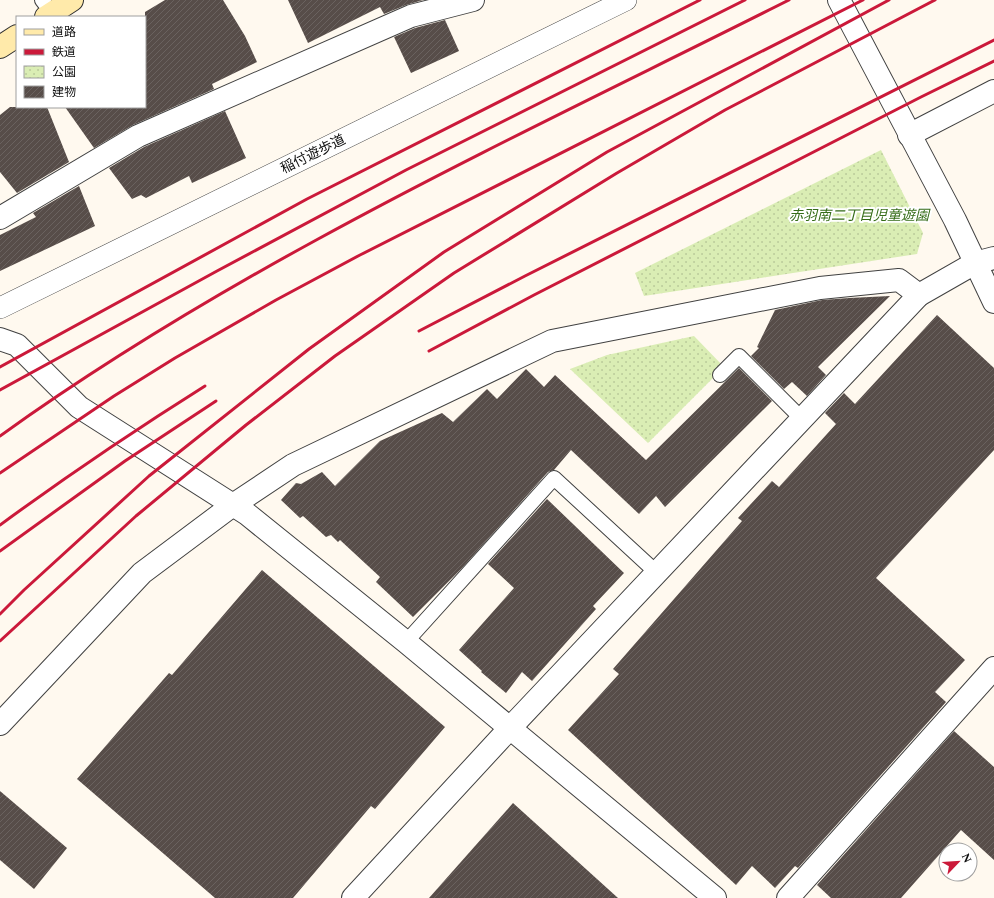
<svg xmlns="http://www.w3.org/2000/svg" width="994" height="898" font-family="Spectral,'Noto Sans JP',serif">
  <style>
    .park { fill: url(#park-dots) }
    .building { fill: url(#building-hatch) }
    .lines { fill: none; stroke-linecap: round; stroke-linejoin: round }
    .service-casing { stroke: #414141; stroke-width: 16 }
    .pedestrian-casing { stroke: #414141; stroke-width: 22 }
    .minor-casing { stroke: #414141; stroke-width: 24 }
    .tertiary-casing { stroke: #414141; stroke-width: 24 }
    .secondary-casing { stroke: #303030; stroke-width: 24 }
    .service { stroke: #fff; stroke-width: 14 }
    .pedestrian { stroke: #fff; stroke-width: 21 }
    .minor { stroke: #fff; stroke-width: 22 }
    .tertiary { stroke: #fff; stroke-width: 22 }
    .secondary { stroke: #ffeaaa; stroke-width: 22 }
    .rail { stroke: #cb193a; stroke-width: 3 }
    .labels { text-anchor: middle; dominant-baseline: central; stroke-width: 4; stroke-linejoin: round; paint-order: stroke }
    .street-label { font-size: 14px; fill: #0e0e0e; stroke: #fff }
    .park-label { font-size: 14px; font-style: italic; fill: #356c18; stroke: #fff }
  </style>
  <defs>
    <pattern id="park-dots" width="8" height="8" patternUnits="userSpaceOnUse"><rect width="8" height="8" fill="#daedb4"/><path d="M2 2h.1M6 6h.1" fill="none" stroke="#baca9a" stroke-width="1.8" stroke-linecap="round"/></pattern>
    <pattern id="building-hatch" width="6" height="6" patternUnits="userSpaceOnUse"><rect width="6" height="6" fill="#574d49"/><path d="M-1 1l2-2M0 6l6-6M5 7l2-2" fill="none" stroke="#6a625f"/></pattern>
  </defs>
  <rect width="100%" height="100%" fill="#fff9ef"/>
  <!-- park -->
  <g class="park">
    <polygon points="881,150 923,233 917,254 644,296 635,273"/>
    <polygon points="694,336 724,367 648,443 570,369 607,355"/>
  </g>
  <!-- building -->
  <g class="building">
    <polygon points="165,0 223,0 245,36 257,62 212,84 214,89 133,125 94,148 65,107 145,107 145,12"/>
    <polygon points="288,0 423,0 406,5 384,14 380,7 308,43"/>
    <polygon points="445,20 459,51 411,73 394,37 415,28"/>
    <polygon points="10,107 47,107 69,162 17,193 0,172 0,115"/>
    <polygon points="225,111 246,158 192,183 189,176 146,198 141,195 132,199 109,168 144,147"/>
    <polygon points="79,186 95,226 0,271 0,235 36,217 33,213"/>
    <polygon points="890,296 818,367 826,375 807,396 792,382 784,389 751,356 759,348 757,347 775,310 822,300 849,298"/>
    <polygon points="937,315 994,368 994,450 876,578 965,660 935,692 946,702 798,868 795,866 775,888 752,866 736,885 568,730 619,674 613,669 742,521 738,518 772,481 779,487 836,424 825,413 844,393 855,404"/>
    <polygon points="739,368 772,401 665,507 656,496 639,514 571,450 554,470 548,472 462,568 413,617 376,582 380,577 340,540 338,542 331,535 326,537 303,516 300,518 281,500 296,483 301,484 322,472 335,486 380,441 442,413 453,422 487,389 497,399 526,369 544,387 555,375 646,460"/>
    <polygon points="547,499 624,573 593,606 596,609 532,681 522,672 506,693 481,672 482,671 459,650 514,588 488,564"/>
    <polygon points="262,570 445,727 375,809 371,806 293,898 215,898 77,779 169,673 172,675"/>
    <polygon points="954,731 994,767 994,860 961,830 901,898 831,898 817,885"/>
    <polygon points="0,791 67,848 34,889 0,860"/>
    <polygon points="513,803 618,898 429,898"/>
  </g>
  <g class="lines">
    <!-- service casing -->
    <g class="service-casing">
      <g id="service">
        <polyline points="42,0 52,13"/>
        <polyline points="720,375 739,356 802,419"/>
        <polyline points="406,642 554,478 657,573"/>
      </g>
    </g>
    <!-- pedestrian casing -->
    <g class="pedestrian-casing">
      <polyline id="pedestrian" points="0,308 626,0"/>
    </g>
    <!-- minor casing -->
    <g class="minor-casing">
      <g id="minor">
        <polyline points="839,0 955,220 994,302"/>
        <polyline points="909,135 994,91"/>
        <polyline points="0,218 138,136 411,16 473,0"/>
        <polyline points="0,339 17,345 79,407 233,505"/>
        <polyline points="0,724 142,573 233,505 293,465 552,341 820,288 899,280 919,295"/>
        <polyline points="353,898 510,728 919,295 975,263"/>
        <polyline points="788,898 994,668"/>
      </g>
    </g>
    <!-- tertiary casing -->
    <g class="tertiary-casing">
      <g id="tertiary">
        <polyline points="975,263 994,258"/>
        <polyline points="233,505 247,514 406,642 715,898"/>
      </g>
    </g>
    <!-- secondary casing -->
    <g class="secondary-casing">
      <g id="secondary">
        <polyline points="46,17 72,0"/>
        <polyline points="0,47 17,36"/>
      </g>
    </g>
    <!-- service -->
    <use href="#service" class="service"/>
    <!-- pedestrian -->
    <use href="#pedestrian" class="pedestrian"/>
    <!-- minor -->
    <use href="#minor" class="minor"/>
    <!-- tertiary -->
    <use href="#tertiary" class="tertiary"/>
    <!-- secondary -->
    <use href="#secondary" class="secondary"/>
    <!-- rail -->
    <g class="rail">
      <polyline points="419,331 525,276 994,40"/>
      <polyline points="429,351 534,295 921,97 994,61"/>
      <polyline points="0,367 307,199 700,0"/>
      <polyline points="0,390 217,271 406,170 745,0"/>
      <path d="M0,436C245,260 521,135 789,0"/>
      <polyline points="0,473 114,396 175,358 276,300 360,255 863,0"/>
      <path d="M0,525C67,476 135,430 205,386"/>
      <polyline points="0,551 125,461 216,401"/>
      <polyline points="0,614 24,590 149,476 309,349 444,252 607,152 889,0"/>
      <polyline points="0,641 136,516 246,425 335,356 454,273 617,173 725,110 935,0"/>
    </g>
  </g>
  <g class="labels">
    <!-- street labels -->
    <g class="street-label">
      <text transform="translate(313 154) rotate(-26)">稲付遊歩道</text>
    </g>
    <!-- park labels -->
    <g class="park-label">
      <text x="859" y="215">赤羽南二丁目児童遊園</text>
    </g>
  </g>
  <!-- legend -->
  <rect x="16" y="16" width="130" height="92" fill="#ffffff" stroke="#9f9f9f"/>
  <rect x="24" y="29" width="20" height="6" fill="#ffeaaa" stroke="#9f9f9f"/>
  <text x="52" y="36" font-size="12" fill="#0e0e0e">道路</text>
  <rect x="24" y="49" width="20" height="6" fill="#cb193a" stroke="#9f9f9f"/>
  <text x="52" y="56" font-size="12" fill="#0e0e0e">鉄道</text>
  <rect x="24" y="66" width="20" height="12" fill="url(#park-dots)" stroke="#9f9f9f"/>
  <text x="52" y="76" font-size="12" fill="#0e0e0e">公園</text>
  <rect x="24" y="86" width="20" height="12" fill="url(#building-hatch)" stroke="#9f9f9f"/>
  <text x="52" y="96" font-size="12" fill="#0e0e0e">建物</text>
  <!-- north arrow -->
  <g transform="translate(958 862) rotate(65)"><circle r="19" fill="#ffffff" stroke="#9f9f9f"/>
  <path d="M0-3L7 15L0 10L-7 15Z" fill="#cb193a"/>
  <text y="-6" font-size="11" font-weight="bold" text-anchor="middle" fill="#0e0e0e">N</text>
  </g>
</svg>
